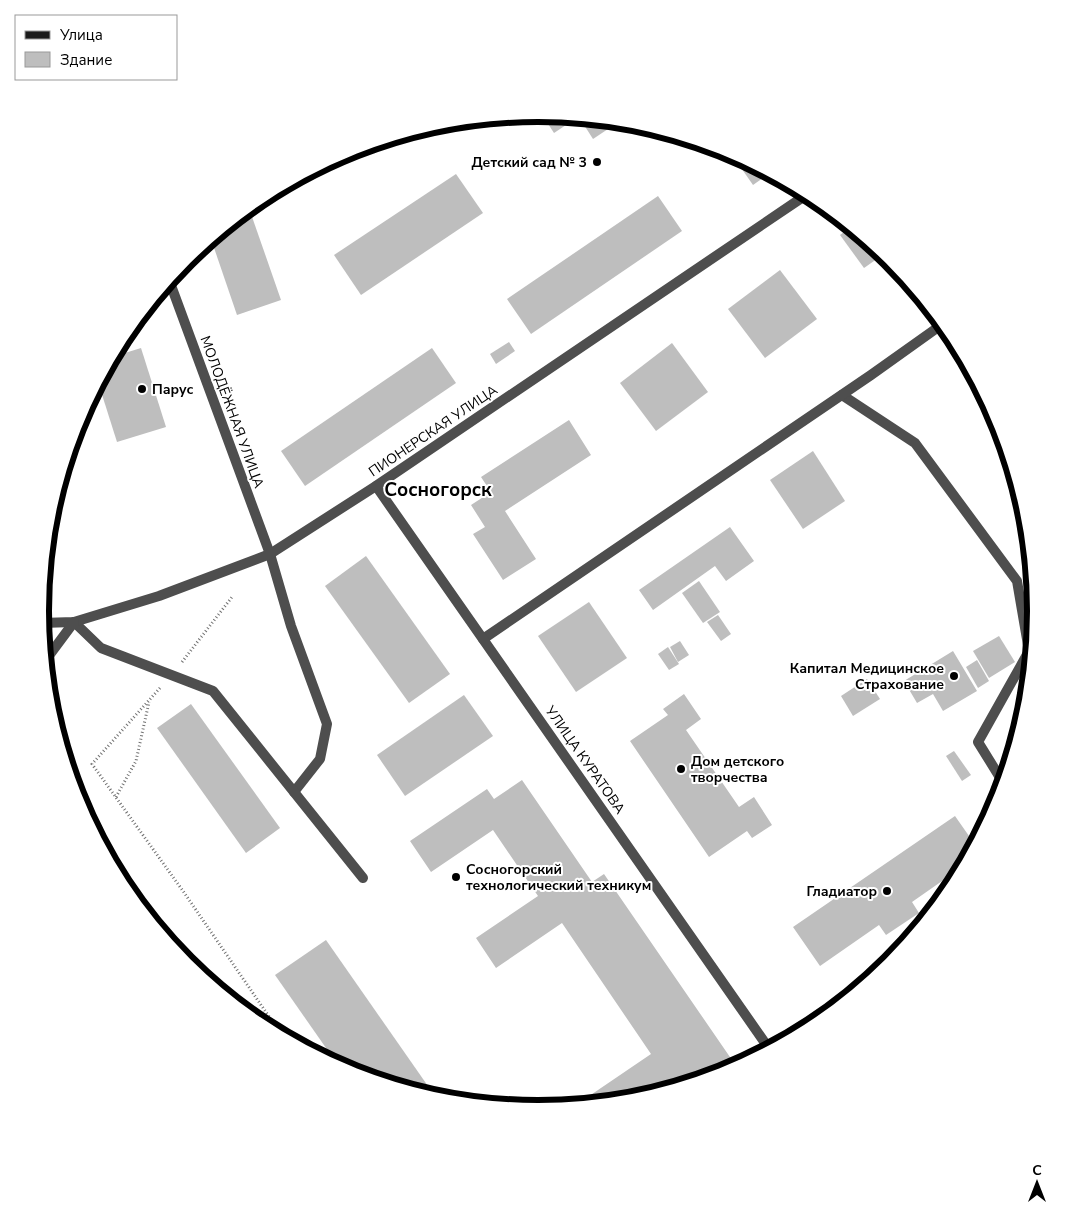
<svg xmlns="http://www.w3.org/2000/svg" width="1077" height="1223" font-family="'Nunito Sans',sans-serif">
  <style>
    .building { fill: #bebebe }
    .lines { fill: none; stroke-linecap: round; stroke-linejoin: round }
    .path { stroke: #707070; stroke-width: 3; stroke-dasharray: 1 2.5; stroke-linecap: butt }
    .service { stroke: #4e4e4e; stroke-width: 10 }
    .minor { stroke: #4e4e4e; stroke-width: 10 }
    .secondary { stroke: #1b1b1b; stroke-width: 10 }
    .poi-dot { fill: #000; stroke: #fff; stroke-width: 2 }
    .labels { text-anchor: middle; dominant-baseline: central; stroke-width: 4; stroke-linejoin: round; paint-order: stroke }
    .poi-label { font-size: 14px; font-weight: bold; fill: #000; stroke: #fff; text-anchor: end }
    .street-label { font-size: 14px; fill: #000; stroke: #fff }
    .district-label { font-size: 19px; font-weight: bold; fill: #000; stroke: #fff }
    .rim { fill: none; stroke: #000; stroke-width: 6 }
  </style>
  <rect width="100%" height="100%" fill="#fff"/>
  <!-- building -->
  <g class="building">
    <polygon points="541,113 556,115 578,117 554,133"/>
    <polygon points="579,117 615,121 617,123 593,139"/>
    <polygon points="730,152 740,156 770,173 753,185"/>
    <polygon points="456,174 483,213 361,295 334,255"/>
    <polygon points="658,196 682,231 531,334 507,299"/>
    <polygon points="249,208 281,300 237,315 211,239"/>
    <polygon points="851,227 884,254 864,268 840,235"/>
    <polygon points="780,270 817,319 765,358 728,309"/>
    <polygon points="509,342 515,351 496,364 490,354"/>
    <polygon points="672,343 708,392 656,431 620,383"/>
    <polygon points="141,348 166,427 117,442 98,382 112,357"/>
    <polygon points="432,348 456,383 305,486 281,451"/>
    <polygon points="569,420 591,455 505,511 536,559 503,580 473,534 485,527 471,505 491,492 481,477"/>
    <polygon points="813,451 845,501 803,529 770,480"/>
    <polygon points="1012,464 1021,493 1004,470"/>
    <polygon points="730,527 754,561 726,581 715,566 653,610 639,590"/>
    <polygon points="366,556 450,674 409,703 325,586"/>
    <polygon points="699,581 720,612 703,623 682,593"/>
    <polygon points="589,602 627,658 576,692 538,636"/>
    <polygon points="718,615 731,634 721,641 707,622"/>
    <polygon points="999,636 1015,662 989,678 973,651"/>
    <polygon points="680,641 689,655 678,662 670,647"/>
    <polygon points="668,647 679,664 669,670 658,654"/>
    <polygon points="953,651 977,691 943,711 933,694 917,703 904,681"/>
    <polygon points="977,660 989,681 978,688 966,667"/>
    <polygon points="867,679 880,699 853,716 841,696"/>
    <polygon points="684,694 701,719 686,730 739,807 754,797 772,825 752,838 747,831 709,857 630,741 668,715 663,709"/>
    <polygon points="464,695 493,736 405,796 377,755"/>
    <polygon points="191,704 280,828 246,853 157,728"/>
    <polygon points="1024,720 1021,730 1019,735 1014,725"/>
    <polygon points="1018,741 1012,759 1006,749"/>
    <polygon points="954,751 971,775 962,781 946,756"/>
    <polygon points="522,780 592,882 604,874 732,1060 701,1080 635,1100 573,1107 651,1054 562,923 496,968 476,938 538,896 493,830 431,872 410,841 487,789 494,799"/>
    <polygon points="955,816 976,846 965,865 912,902 919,913 886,935 879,925 820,966 793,927"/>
    <polygon points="326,940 437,1099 347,1072 340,1068 275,975"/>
  </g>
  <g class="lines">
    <!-- path -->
    <g class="path">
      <polyline points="182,662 232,597"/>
      <polyline points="160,688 92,764 183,891 283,1037"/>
      <polyline points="116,797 136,761 149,702"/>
    </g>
    <!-- service -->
    <g class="service">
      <polyline points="842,395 915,443 1017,581 1029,651 978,742 1004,784"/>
      <polyline points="270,554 291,626 327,724 320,759 294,792"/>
      <polyline points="74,622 101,648 213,691 363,878"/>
      <polyline points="483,639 871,375 944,323"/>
    </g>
    <!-- minor -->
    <g class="minor">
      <polyline points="169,280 270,554"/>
      <polyline points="376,486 770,1050"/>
      <polyline points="41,623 74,622 159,596 270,554 376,486 809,193"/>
      <polyline points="45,661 74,622"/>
    </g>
    <!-- secondary -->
    <polyline class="secondary" points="124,888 148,914 172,946"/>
  </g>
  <!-- markers -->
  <g class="poi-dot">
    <circle cx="597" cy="162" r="5"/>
    <circle cx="142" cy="389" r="5"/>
    <circle cx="954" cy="676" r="5"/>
    <circle cx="681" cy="769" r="5"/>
    <circle cx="456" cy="877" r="5"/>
    <circle cx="887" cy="891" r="5"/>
  </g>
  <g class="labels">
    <!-- poi labels -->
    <g class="poi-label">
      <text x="587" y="162">Детский сад № 3</text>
      <text x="152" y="389" text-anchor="start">Парус</text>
      <text x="944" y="668">Капитал Медицинское<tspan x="944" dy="16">Страхование</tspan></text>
      <text x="691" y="761" text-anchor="start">Дом детского<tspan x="691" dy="16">творчества</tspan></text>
      <text x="466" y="869" text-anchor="start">Сосногорский<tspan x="466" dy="16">технологический техникум</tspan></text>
      <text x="877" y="891">Гладиатор</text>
    </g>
    <!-- street labels -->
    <g class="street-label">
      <text transform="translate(232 412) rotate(70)">МОЛОДЁЖНАЯ УЛИЦА</text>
      <text transform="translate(433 431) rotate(-34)">ПИОНЕРСКАЯ УЛИЦА</text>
      <text transform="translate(585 760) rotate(55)">УЛИЦА КУРАТОВА</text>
    </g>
    <!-- district labels -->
    <g class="district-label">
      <text x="438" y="490">Сосногорск</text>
    </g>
  </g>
  <!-- crop -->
  <path d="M0 0H1077V1223H0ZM49 611a489 489 0 1 1 978 0a489 489 0 1 1-978 0Z" fill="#fff" fill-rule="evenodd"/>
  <path class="rim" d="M49 611a489 489 0 1 1 978 0a489 489 0 1 1-978 0Z"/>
  <!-- legend -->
  <rect x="15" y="15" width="162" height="65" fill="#ffffff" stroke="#999999"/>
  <rect x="25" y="31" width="25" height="8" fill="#1b1b1b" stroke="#999999"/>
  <text x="60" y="40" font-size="15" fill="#000000">Улица</text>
  <rect x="25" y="52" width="25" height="15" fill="#bebebe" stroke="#999999"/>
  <text x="60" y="65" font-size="15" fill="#000000">Здание</text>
  <!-- north arrow -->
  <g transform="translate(1037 1183)" stroke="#ffffff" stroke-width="4" paint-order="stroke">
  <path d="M0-4L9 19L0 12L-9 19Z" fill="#000000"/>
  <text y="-8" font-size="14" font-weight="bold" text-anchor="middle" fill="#000000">С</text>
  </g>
</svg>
